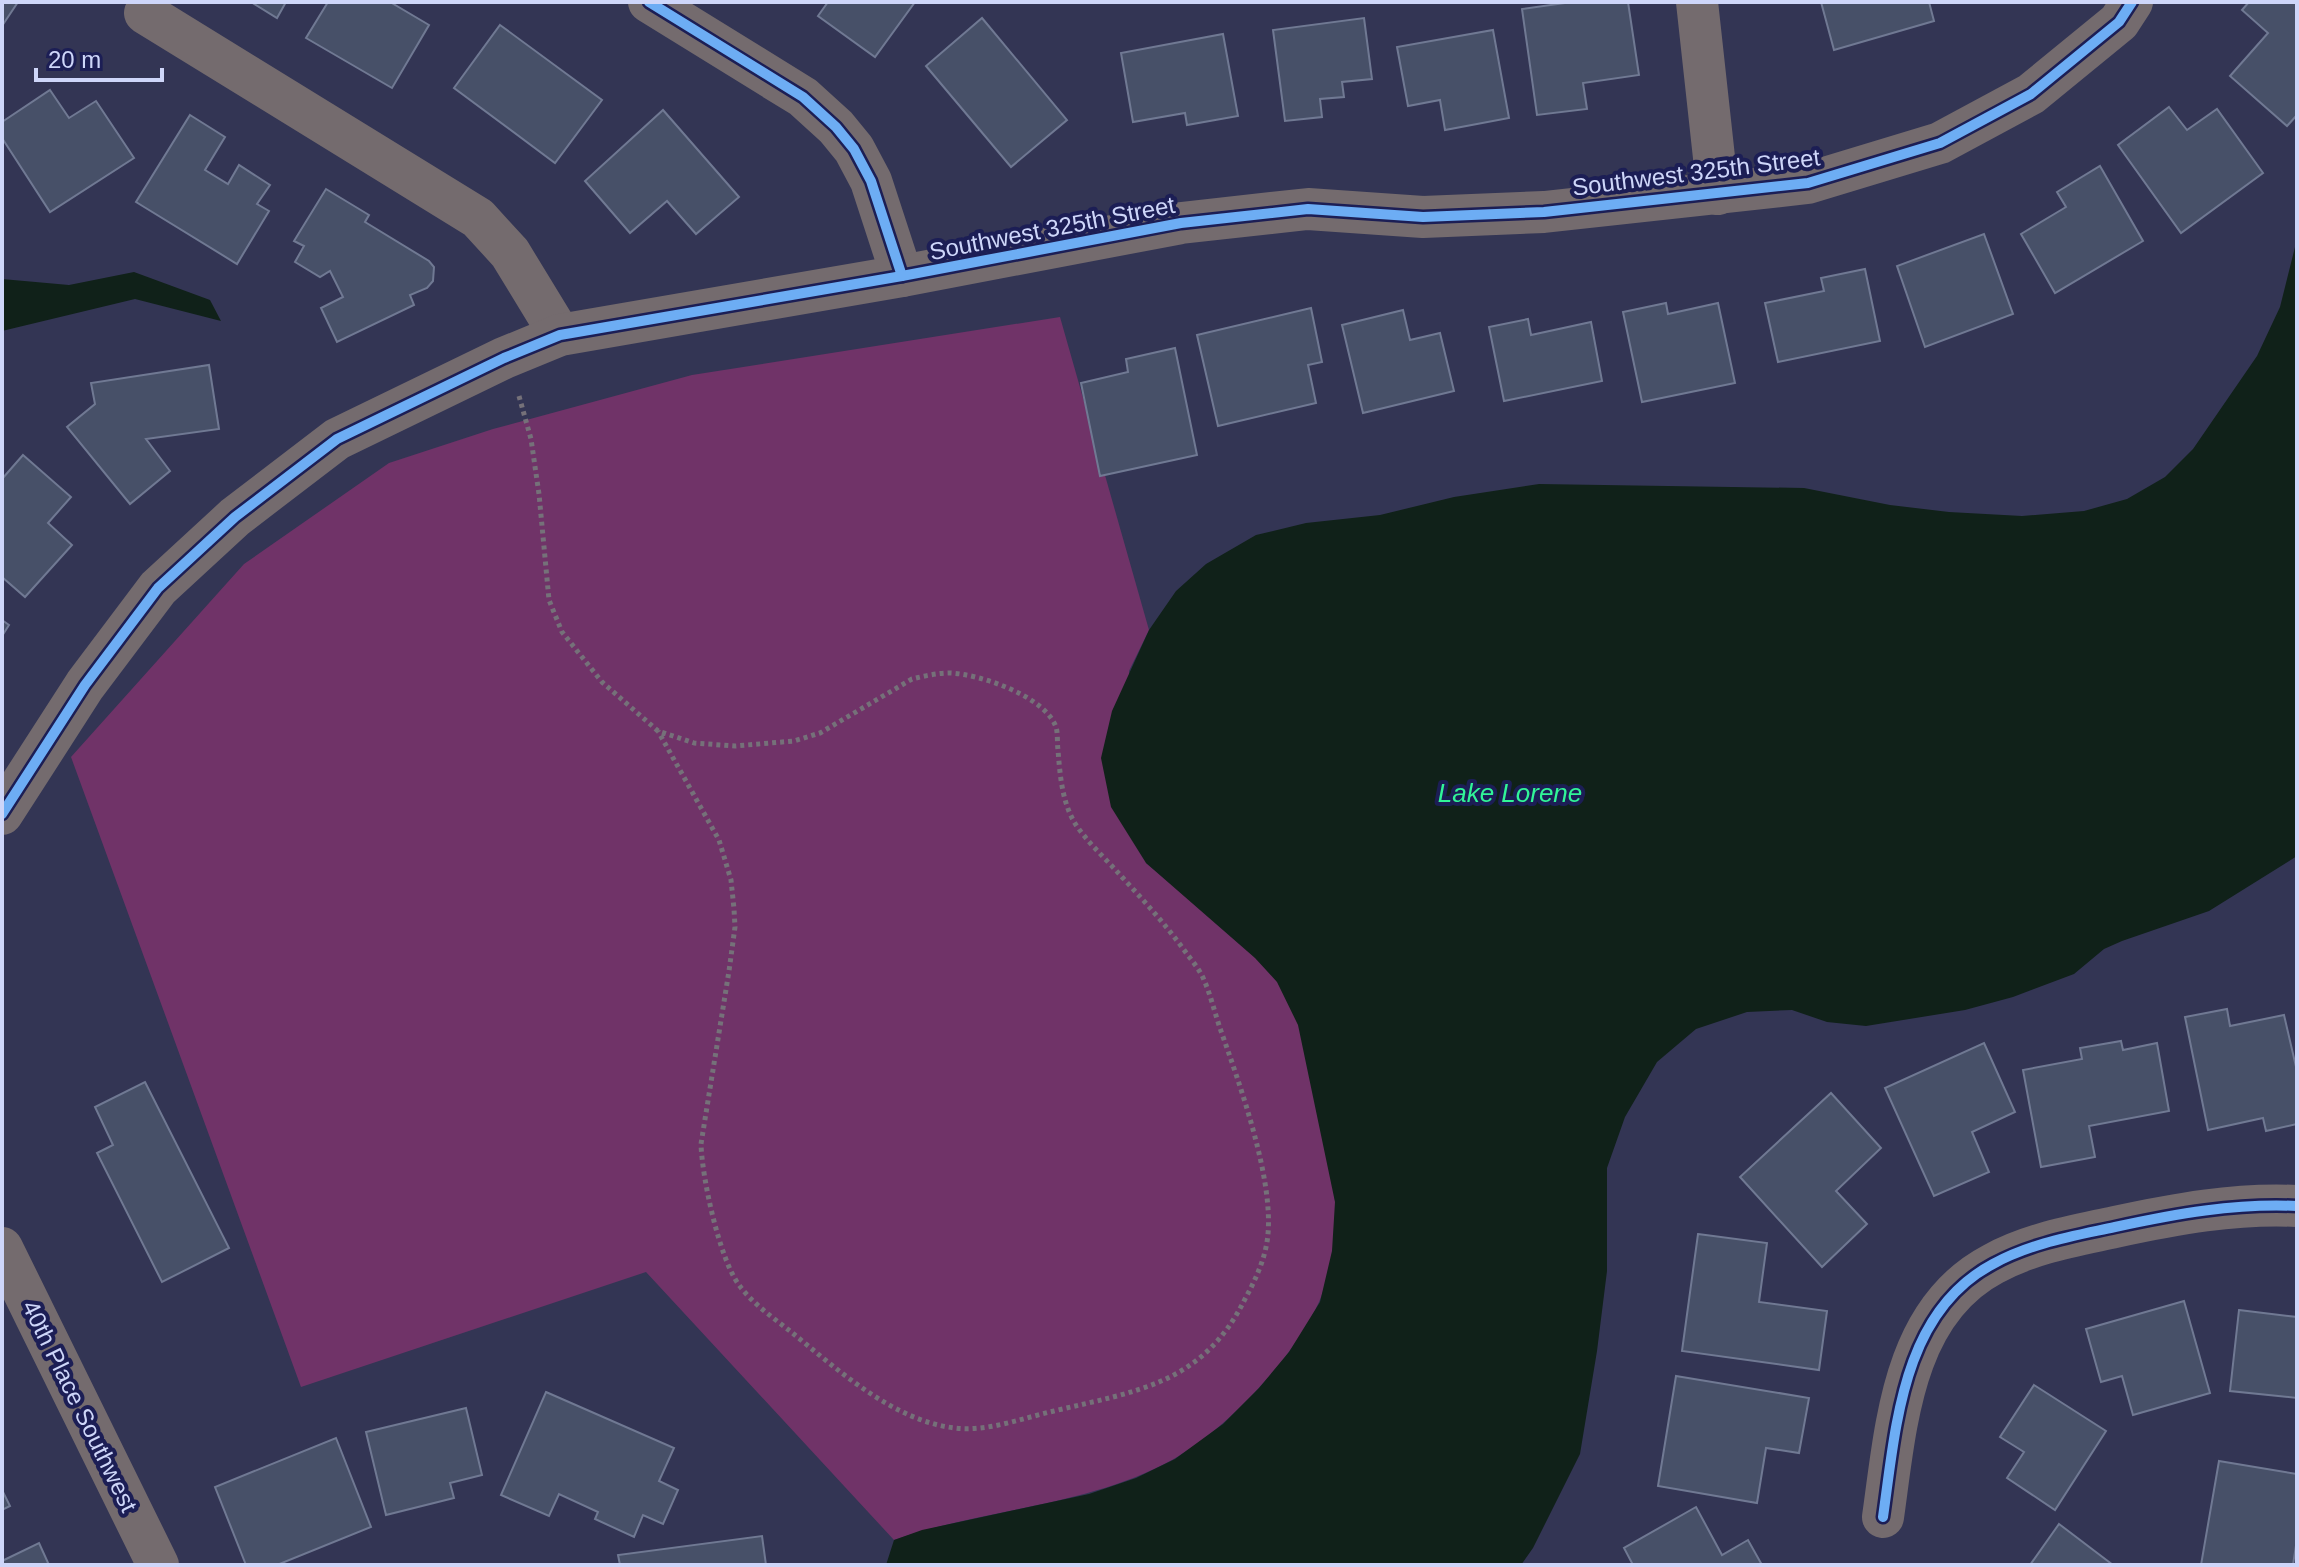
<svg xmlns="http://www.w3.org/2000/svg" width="2299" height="1567" font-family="Helvetica,sans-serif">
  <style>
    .green { fill: #703368 }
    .water { fill: #102119 }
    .building { fill: #475068; stroke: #707993; stroke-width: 2 }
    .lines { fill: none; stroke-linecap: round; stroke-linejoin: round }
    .path { stroke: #757179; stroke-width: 5; stroke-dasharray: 4 4; stroke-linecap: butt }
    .street { stroke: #746b6e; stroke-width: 42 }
    .cycleway-casing { stroke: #1c1e55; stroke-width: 15 }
    .cycleway { stroke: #6dadf4; stroke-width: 10 }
    .labels { text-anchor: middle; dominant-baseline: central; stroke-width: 8; stroke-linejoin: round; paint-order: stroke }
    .street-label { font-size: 24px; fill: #ced6f9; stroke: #1c1e55 }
    .water-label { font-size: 26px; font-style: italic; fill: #31f598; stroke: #1c1e55 }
  </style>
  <rect width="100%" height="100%" fill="#333554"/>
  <!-- green -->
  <path class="green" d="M1060,317L1149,630L1129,671L1146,863C1188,898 1244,936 1276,980C1302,1015 1309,1065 1317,1106C1323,1137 1332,1170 1335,1201C1338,1229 1330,1277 1319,1302C1294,1358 1225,1431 1172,1460C1086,1507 985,1508 894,1540L646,1272L301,1387L71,757L244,564L389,463L493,429L692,375Z"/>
  <!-- water -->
  <g class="water">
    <polygon points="2297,239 2297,856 2209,911 2122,941 2104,949 2074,974 2013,997 1965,1010 1866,1026 1827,1022 1792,1010 1747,1012 1696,1029 1657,1062 1625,1117 1607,1168 1607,1271 1597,1351 1580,1454 1533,1548 1521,1565 886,1565 894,1540 922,1530 1089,1494 1136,1478 1175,1459 1223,1424 1259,1388 1289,1352 1320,1302 1332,1251 1335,1202 1298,1025 1277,982 1255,958 1146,863 1111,807 1101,758 1112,711 1149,630 1176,591 1206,564 1256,535 1306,523 1380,515 1454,497 1539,484 1804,488 1890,505 1949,512 2022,516 2084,511 2127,499 2165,477 2193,449 2257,356 2280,307"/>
    <polygon points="134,272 210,300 221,321 135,299 2,331 2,279 69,285"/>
  </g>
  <!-- building -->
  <g class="building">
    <polygon points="2,2 18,2 2,26"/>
    <polygon points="251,2 286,2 277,18"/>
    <polygon points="328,2 390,2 429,25 392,88 306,38"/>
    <polygon points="828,2 915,2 875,57 818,16"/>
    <polygon points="1572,2 1628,2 1639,75 1583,83 1587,109 1537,115 1522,9"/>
    <polygon points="1821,2 1929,2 1934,21 1834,50"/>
    <polygon points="2249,2 2297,2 2297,115 2287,126 2230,76 2268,33 2242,10"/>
    <polygon points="982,18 1067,120 1011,167 926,66"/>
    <polygon points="1364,18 1372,79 1342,82 1344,97 1320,99 1322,117 1285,121 1273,30"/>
    <polygon points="500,25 602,100 555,163 454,88"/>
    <polygon points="1493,30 1509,118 1445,130 1440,100 1408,106 1397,47"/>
    <polygon points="1223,34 1238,116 1187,125 1185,113 1133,122 1121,53"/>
    <polygon points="50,90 69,118 96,101 134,158 50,212 2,138 2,122"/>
    <polygon points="2169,107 2187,130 2217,109 2263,173 2181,233 2118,145"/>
    <polygon points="663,110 739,197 696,234 667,201 630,233 585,181"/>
    <polygon points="190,115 225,137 205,170 228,184 239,165 270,185 257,204 269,211 237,264 136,202"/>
    <polygon points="2100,166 2143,241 2055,293 2021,234 2066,207 2057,192"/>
    <polygon points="326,189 369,215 365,222 429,261 434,267 433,281 427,288 410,295 414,305 337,342 321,308 343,297 330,271 320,277 295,262 304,246 294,241"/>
    <polygon points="1984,234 2013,314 1925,347 1897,266"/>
    <polygon points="1865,269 1880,341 1778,362 1765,303 1824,291 1821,278"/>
    <polygon points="1666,303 1668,314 1718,303 1735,383 1642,402 1623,312"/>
    <polygon points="1311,308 1322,362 1308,365 1316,403 1218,426 1197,335"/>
    <polygon points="1403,310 1410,340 1440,333 1454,391 1363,413 1342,325"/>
    <polygon points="1528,319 1531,335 1591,322 1602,381 1504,401 1489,327"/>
    <polygon points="1175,348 1197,455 1100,476 1081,383 1128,372 1126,359"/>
    <polygon points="209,365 219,429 146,439 170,471 130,504 67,427 95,404 91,383"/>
    <polygon points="23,455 71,497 48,523 72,545 25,597 2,577 2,479"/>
    <polygon points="2,620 9,625 2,636"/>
    <polygon points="2227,1009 2230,1026 2284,1015 2297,1071 2297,1124 2266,1131 2263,1118 2208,1130 2185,1017"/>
    <polygon points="2121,1041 2123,1050 2157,1043 2169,1111 2089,1126 2095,1157 2041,1167 2023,1070 2082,1059 2080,1048"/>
    <polygon points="1984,1043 2015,1112 1972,1132 1989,1172 1934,1196 1885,1088"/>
    <polygon points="145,1082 229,1248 162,1282 97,1153 113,1145 95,1107"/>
    <polygon points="1831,1093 1881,1148 1836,1191 1867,1224 1822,1267 1740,1177"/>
    <polygon points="1698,1234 1767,1243 1759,1302 1827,1311 1819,1370 1682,1351"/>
    <polygon points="2184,1301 2210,1393 2133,1415 2122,1376 2101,1382 2086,1329"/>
    <polygon points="2239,1310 2297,1317 2297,1398 2230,1391"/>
    <polygon points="1676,1376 1809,1398 1799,1453 1766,1448 1757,1503 1658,1486"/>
    <polygon points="2034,1385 2106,1431 2055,1510 2007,1478 2024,1452 2000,1437"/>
    <polygon points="546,1392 674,1448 659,1481 678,1490 663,1524 643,1515 634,1537 595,1519 598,1512 559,1494 549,1516 501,1495"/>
    <polygon points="466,1408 482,1475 450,1483 454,1498 386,1515 366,1432"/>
    <polygon points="336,1438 371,1527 277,1565 246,1565 215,1487"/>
    <polygon points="2219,1461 2297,1474 2297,1539 2293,1565 2201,1565"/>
    <polygon points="2,1490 10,1506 2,1510"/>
    <polygon points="1696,1507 1722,1555 1748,1540 1762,1565 1633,1565 1624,1548"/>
    <polygon points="2059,1524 2113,1565 2030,1565"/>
    <polygon points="762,1536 766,1565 620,1565 618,1555"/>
    <polygon points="39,1543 49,1565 2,1565 2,1561"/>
  </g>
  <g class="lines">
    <!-- path -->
    <path class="path" d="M519,396L531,439L539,494L549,600L562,632L602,682L658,731L694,743L735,746L794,741L820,733L912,679C924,676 937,673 950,673C979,674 1045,696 1056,727C1058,733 1057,743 1058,750C1060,775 1062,803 1076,825C1089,844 1107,860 1122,877C1145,902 1167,926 1187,954C1193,962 1200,970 1204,980C1211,996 1215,1014 1221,1031C1240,1085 1273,1177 1268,1234C1266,1257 1256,1279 1245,1299C1203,1384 1137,1391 1054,1411C1023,1418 987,1432 955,1428C893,1421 837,1369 790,1331C772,1317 752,1303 739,1285C719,1258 702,1177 701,1144L729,971L735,927L734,909L731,880L719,840L658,731"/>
    <!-- street -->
    <g class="street">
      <polyline points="649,2 803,97 836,127 854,149 871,181 902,276"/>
      <polyline points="1697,2 1718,194"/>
      <polyline points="145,13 478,218 510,253 560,335"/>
      <polyline points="2,814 85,685 158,588 235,517 337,439 504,358 560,335 902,276 1181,223 1308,209 1423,217 1544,212 1808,183 1940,143 2031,94 2119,22 2132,2"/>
      <polyline points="2,1248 158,1565"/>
      <path d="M1883,1517C1896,1426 1902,1312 1993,1264C2031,1243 2074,1236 2115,1227C2175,1214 2235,1203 2297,1206"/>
    </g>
    <!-- cycleway casing -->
    <g class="cycleway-casing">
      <g id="cycleway">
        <polyline points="649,2 803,97 836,127 854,149 871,181 902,276"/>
        <polyline points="2,814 85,685 158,588 235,517 337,439 504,358 560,335 902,276 1181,223 1308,209 1423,217 1544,212 1808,183 1940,143 2031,94 2119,22 2132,2"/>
        <path d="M1883,1517C1896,1426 1902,1312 1993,1264C2031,1243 2074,1236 2115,1227C2175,1214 2235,1203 2297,1206"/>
      </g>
    </g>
    <!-- cycleway -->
    <use href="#cycleway" class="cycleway"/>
  </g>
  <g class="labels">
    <!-- street labels -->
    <g class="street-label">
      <text transform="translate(1696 172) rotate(-7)">Southwest 325th Street</text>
      <text transform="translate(1052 228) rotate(-11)">Southwest 325th Street</text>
      <text transform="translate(80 1406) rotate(64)">40th Place Southwest</text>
    </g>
    <!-- water labels -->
    <g class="water-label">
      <text x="1510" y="793">Lake Lorene</text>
    </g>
  </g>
  <!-- border -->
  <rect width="2299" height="1567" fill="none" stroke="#ced6f9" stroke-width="8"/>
  <!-- scale -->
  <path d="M36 68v12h126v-12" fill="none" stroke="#ced6f9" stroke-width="4"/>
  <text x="48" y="68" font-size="24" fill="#ced6f9" stroke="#1c1e55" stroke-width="6" paint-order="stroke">20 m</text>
</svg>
